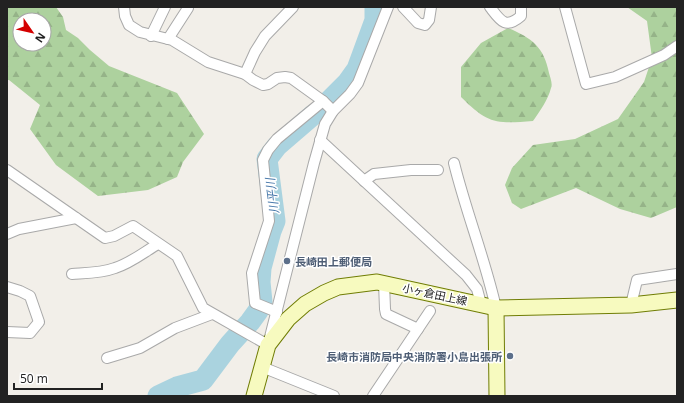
<svg xmlns="http://www.w3.org/2000/svg" width="684" height="403" font-family="'Open Sans','Noto Sans JP',sans-serif">
  <style>
    .forest { fill: url(#forest-firs); fill-rule: evenodd }
    .lines { fill: none; stroke-linecap: round; stroke-linejoin: round }
    .river { stroke: #aad3df; stroke-width: 21 }
    .street-casing { stroke: #a9a9a9; stroke-width: 12 }
    .secondary-casing { stroke: #707d05; stroke-width: 17 }
    .street { stroke: #fff; stroke-width: 10 }
    .secondary { stroke: #f7fabf; stroke-width: 15 }
    .service-dot { fill: #5c6f8a; stroke: #fff; stroke-width: 1.5 }
    .labels { text-anchor: middle; dominant-baseline: central; stroke-width: 3; stroke-linejoin: round; paint-order: stroke }
    .service-label { font-size: 11px; font-weight: bold; fill: #4e5e75; stroke: #fff; text-anchor: start }
    .street-label { font-size: 11px; fill: #222; stroke: #fff }
    .water-label { font-size: 12px; font-style: italic; fill: #4a7aab; stroke: #fff }
  </style>
  <defs>
    <pattern id="forest-firs" width="22" height="20" patternUnits="userSpaceOnUse"><rect width="22" height="20" fill="#add19e"/><path d="M5 1l3.5 6h-7zM16 11l3.5 6h-7z" fill="#95b388"/></pattern>
  </defs>
  <rect width="100%" height="100%" fill="#f2efe9"/>
  <!-- forest -->
  <g class="forest">
    <path d="M7,7H56L63,17L66,30L78,38L90,50L109,66L177,93L204,134L183,162L177,177L148,190L98,196L56,165L30,129L40,105L9,80H7ZM20,20H44V44H20Z"/>
    <polygon points="627,7 677,7 677,207 651,218 620,209 576,188 521,209 512,203 505,185 512,168 533,145 575,139 618,119 644,82 652,58 647,21"/>
    <path d="M508,28C532,38 544,47 549,73C550,77 553,84 551,88C548,100 540,111 533,121C496,124 488,124 461,97V67L481,43Z"/>
  </g>
  <g class="lines">
    <!-- river -->
    <polyline class="river" points="158,396 177,387 203,380 230,344 250,322 258,311 262,302 260,282 261,268 271,231 275,221 267,159 277,146 313,115 318,112 347,83 357,69 375,20 375,7"/>
    <!-- street casing -->
    <g class="street-casing">
      <g id="street">
        <polyline points="124,7 125,16 129,25 140,32 172,40 208,62 245,74 253,80 263,85 268,84 277,78 285,77 291,78 323,101"/>
        <polyline points="403,7 418,23 425,25 429,20 431,7"/>
        <path d="M490,7C500,20 505,30 521,16V7"/>
        <polyline points="565,7 586,84 615,77 664,55 677,46"/>
        <polyline points="151,36 165,7"/>
        <polyline points="168,39 188,8"/>
        <polyline points="245,74 255,52 265,36 293,7"/>
        <polyline points="320,140 466,275 477,289 481,304"/>
        <path d="M454,163C466,212 485,259 496,308"/>
        <polyline points="7,170 105,238 114,236 133,226 177,256 203,308 268,345 314,163 325,124 333,111 350,94 358,83 388,7"/>
        <polyline points="364,181 374,174 411,170 438,170"/>
        <polyline points="7,234 19,229 76,218"/>
        <path d="M72,274C86,273 102,273 115,268C131,263 144,252 158,244"/>
        <polyline points="384,283 385,309 386,314 418,329"/>
        <polyline points="7,287 20,291 30,296 39,322 30,333 7,332"/>
        <polyline points="631,305 637,280 677,274"/>
        <polyline points="277,312 255,303 252,273 269,221 263,160 268,150 277,139 323,101 333,111"/>
        <polyline points="107,358 140,348 175,328 212,314"/>
        <polyline points="262,367 334,396"/>
        <polyline points="373,396 430,311"/>
      </g>
    </g>
    <!-- secondary casing -->
    <g class="secondary-casing">
      <g id="secondary">
        <polyline points="496,308 497,396"/>
        <polyline points="254,396 268,345 288,319 305,304 324,293 338,287 377,282 496,308 631,305 677,300"/>
      </g>
    </g>
    <!-- street -->
    <use href="#street" class="street"/>
    <!-- secondary -->
    <use href="#secondary" class="secondary"/>
  </g>
  <!-- markers -->
  <g class="service-dot">
    <circle cx="287" cy="261" r="4"/>
    <circle cx="510" cy="356" r="4"/>
  </g>
  <g class="labels">
    <!-- service labels -->
    <g class="service-label">
      <text x="295" y="261">長崎田上郵便局</text>
      <text x="502" y="356" text-anchor="end">長崎市消防局中央消防署小島出張所</text>
    </g>
    <!-- street labels -->
    <g class="street-label">
      <text transform="translate(435 294) rotate(12)">小ヶ倉田上線</text>
    </g>
    <!-- water labels -->
    <g class="water-label">
      <text transform="translate(272 196) rotate(-97)">川平川</text>
    </g>
  </g>
  <!-- border -->
  <rect width="684" height="403" fill="none" stroke="#222222" stroke-width="16"/>
  <!-- north arrow -->
  <g transform="translate(32 32) rotate(124)"><circle r="19" fill="#ffffff" stroke="#a7a7a7"/>
  <path d="M0-3L7 15L0 10L-7 15Z" fill="#d40000"/>
  <text y="-6" font-size="11" font-weight="bold" text-anchor="middle" fill="#222222">N</text>
  </g>
  <!-- scale -->
  <path d="M14 383v6h88v-6" fill="none" stroke="#222222" stroke-width="2"/>
  <text x="20" y="383" font-size="12" fill="#222222" stroke="#ffffff" stroke-width="3" paint-order="stroke">50 m</text>
</svg>
